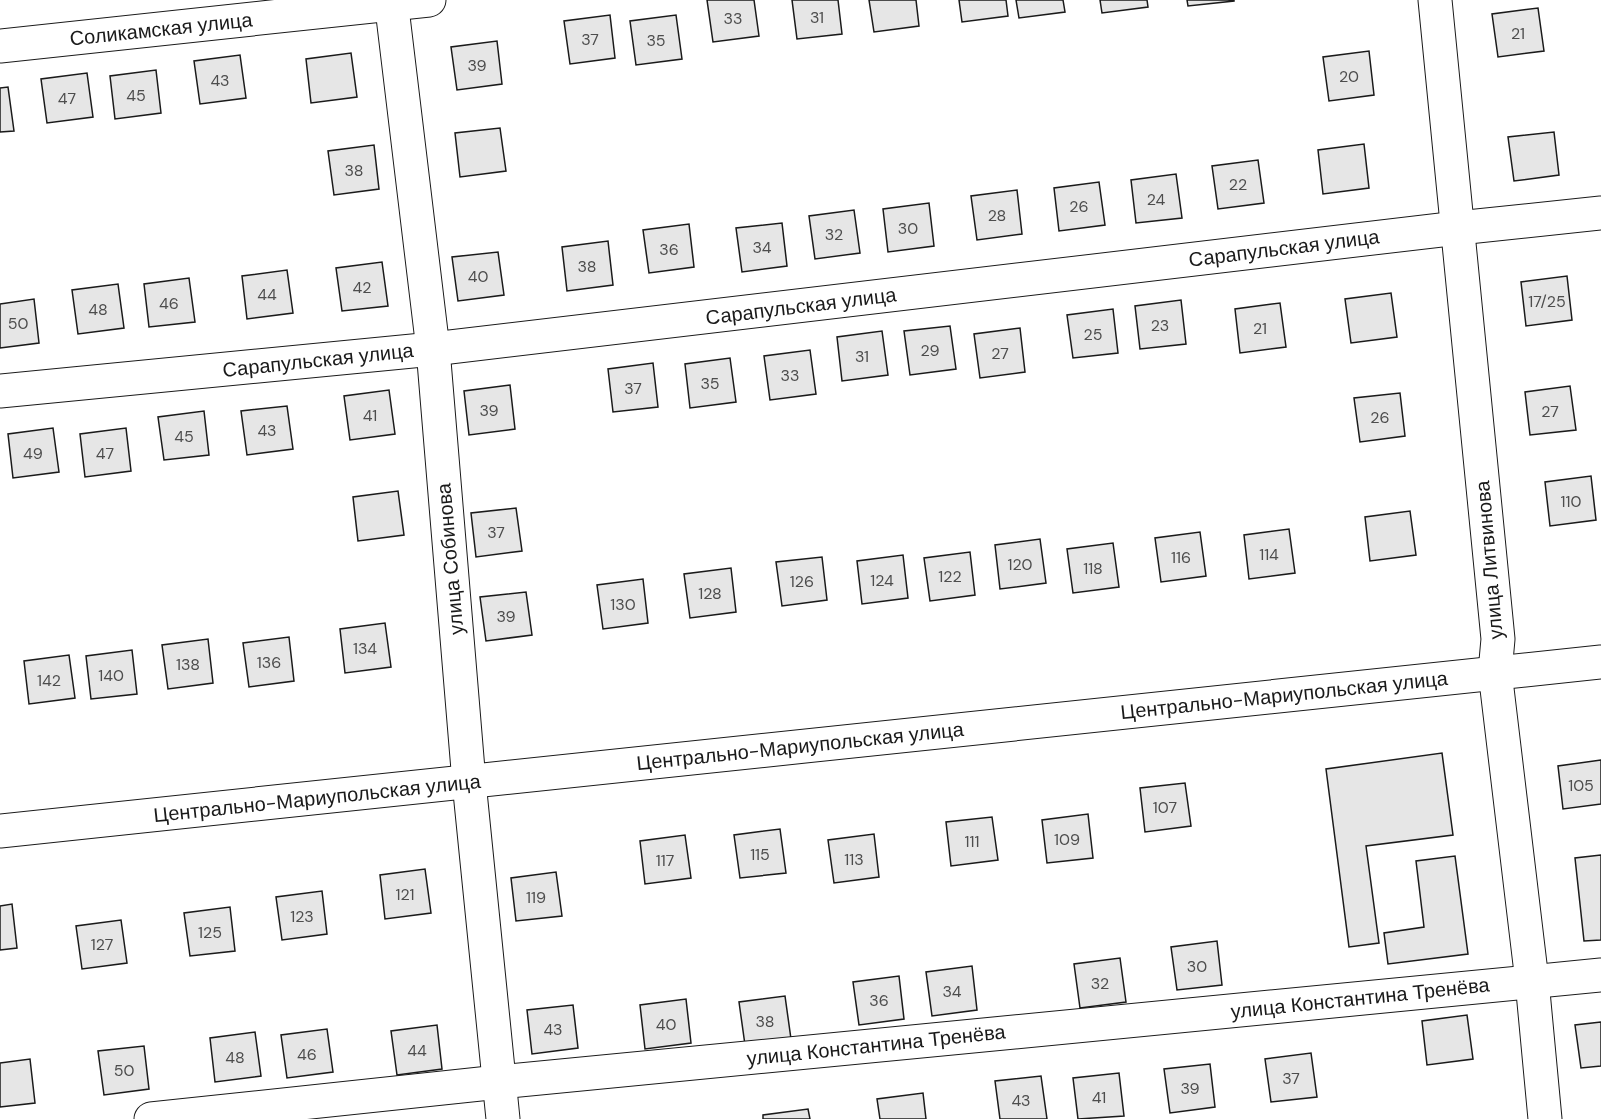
<svg xmlns="http://www.w3.org/2000/svg" width="1601" height="1119" font-family="'DM Sans',sans-serif">
  <style>
    .building { fill: #e6e6e6; stroke: #1a1a1a; stroke-width: 1.5 }
    .lines { fill: none; stroke-linecap: round; stroke-linejoin: round }
    .minor-casing { stroke: #1a1a1a; stroke-width: 35 }
    .minor { stroke: #fff; stroke-width: 33 }
    .labels { text-anchor: middle; dominant-baseline: central; stroke-width: 4.5; stroke-linejoin: round; paint-order: stroke }
    .number-label { font-size: 16px; fill: #4d4d4d }
    .street-label { font-size: 20px; fill: #1a1a1a; stroke: #fff }
  </style>
  <rect width="100%" height="100%" fill="#fff"/>
  <!-- building -->
  <g class="building">
    <polygon points="707,0 754,0 759,36 713,42"/>
    <polygon points="792,0 838,0 842,34 797,39"/>
    <polygon points="869,0 916,0 919,26 874,32"/>
    <polygon points="959,0 1006,0 1008,16 962,22"/>
    <polygon points="1016,0 1063,0 1065,12 1019,18"/>
    <polygon points="1100,0 1147,0 1148,7 1102,13"/>
    <polygon points="1187,0 1234,0 1234,1 1188,6"/>
    <polygon points="1538,8 1544,51 1498,57 1492,14"/>
    <polygon points="610,15 615,58 570,64 564,21"/>
    <polygon points="676,15 682,59 636,65 630,21"/>
    <polygon points="497,41 502,84 457,90 451,47"/>
    <polygon points="1369,51 1374,95 1329,101 1323,57"/>
    <polygon points="351,53 357,97 311,103 306,59"/>
    <polygon points="240,55 246,98 200,104 194,61"/>
    <polygon points="156,70 161,113 115,119 110,76"/>
    <polygon points="87,73 93,117 47,123 41,79"/>
    <polygon points="8,87 14,131 0,132 0,88"/>
    <polygon points="500,128 506,171 460,177 455,133"/>
    <polygon points="1554,132 1559,175 1514,181 1508,137"/>
    <polygon points="1364,144 1369,188 1323,194 1318,150"/>
    <polygon points="374,145 379,189 334,195 328,151"/>
    <polygon points="1258,160 1264,203 1218,209 1212,166"/>
    <polygon points="1176,174 1182,218 1136,223 1131,180"/>
    <polygon points="1099,182 1105,225 1059,231 1054,188"/>
    <polygon points="1017,190 1022,234 977,240 971,196"/>
    <polygon points="929,203 934,246 888,252 883,209"/>
    <polygon points="854,210 860,253 815,259 809,216"/>
    <polygon points="782,223 787,266 742,272 736,228"/>
    <polygon points="689,224 694,267 649,273 643,230"/>
    <polygon points="608,241 613,285 567,291 562,247"/>
    <polygon points="498,252 504,295 458,301 452,257"/>
    <polygon points="382,262 388,306 342,311 336,268"/>
    <polygon points="287,270 293,313 247,319 242,276"/>
    <polygon points="1567,276 1572,320 1526,326 1521,282"/>
    <polygon points="189,278 195,322 149,327 144,284"/>
    <polygon points="118,284 124,328 78,334 72,290"/>
    <polygon points="1391,293 1397,337 1351,343 1345,299"/>
    <polygon points="34,299 39,343 0,348 0,304"/>
    <polygon points="1181,300 1186,344 1140,349 1135,306"/>
    <polygon points="1280,303 1286,347 1240,353 1235,309"/>
    <polygon points="1113,309 1118,353 1073,358 1067,315"/>
    <polygon points="950,326 956,369 910,375 904,331"/>
    <polygon points="1020,328 1025,372 980,378 974,334"/>
    <polygon points="882,331 888,375 842,381 837,337"/>
    <polygon points="810,350 816,394 770,400 764,356"/>
    <polygon points="730,358 736,402 690,408 685,364"/>
    <polygon points="653,363 658,407 613,412 608,369"/>
    <polygon points="510,385 515,429 469,435 464,391"/>
    <polygon points="1570,386 1576,430 1530,435 1525,392"/>
    <polygon points="389,390 395,434 350,440 344,396"/>
    <polygon points="1400,393 1405,436 1360,442 1354,398"/>
    <polygon points="287,406 293,449 247,455 241,411"/>
    <polygon points="204,411 209,455 164,460 158,417"/>
    <polygon points="53,428 59,472 13,478 8,434"/>
    <polygon points="126,428 131,471 85,477 80,434"/>
    <polygon points="1591,476 1596,520 1550,526 1545,482"/>
    <polygon points="398,491 404,535 358,541 353,497"/>
    <polygon points="516,508 522,551 476,557 471,513"/>
    <polygon points="1410,511 1416,555 1370,561 1365,517"/>
    <polygon points="1289,529 1295,573 1249,579 1244,535"/>
    <polygon points="1200,532 1206,576 1161,582 1155,538"/>
    <polygon points="1040,539 1046,583 1000,589 995,545"/>
    <polygon points="1113,543 1119,587 1073,593 1067,549"/>
    <polygon points="970,552 975,595 930,601 924,558"/>
    <polygon points="903,555 908,598 862,604 857,561"/>
    <polygon points="822,557 827,600 782,606 776,562"/>
    <polygon points="731,568 736,612 690,618 684,574"/>
    <polygon points="643,579 648,623 603,629 597,585"/>
    <polygon points="526,592 532,635 486,641 480,597"/>
    <polygon points="385,623 391,667 345,673 340,629"/>
    <polygon points="289,637 294,681 249,687 243,643"/>
    <polygon points="208,639 213,683 168,689 162,645"/>
    <polygon points="132,650 137,694 91,699 86,656"/>
    <polygon points="69,655 75,698 29,704 24,661"/>
    <polygon points="1442,753 1453,835 1366,846 1379,943 1349,947 1326,769"/>
    <polygon points="1601,760 1601,804 1563,809 1558,766"/>
    <polygon points="1185,783 1191,826 1145,832 1140,788"/>
    <polygon points="1088,814 1093,858 1047,863 1042,820"/>
    <polygon points="992,817 998,860 951,866 946,822"/>
    <polygon points="780,829 786,873 740,878 734,835"/>
    <polygon points="874,834 879,877 834,883 828,840"/>
    <polygon points="685,835 691,878 645,884 640,841"/>
    <polygon points="1601,855 1601,940 1584,941 1575,858"/>
    <polygon points="1455,856 1468,954 1388,964 1384,933 1424,927 1416,861"/>
    <polygon points="425,869 431,913 385,919 380,875"/>
    <polygon points="556,872 562,916 516,921 511,878"/>
    <polygon points="322,891 327,934 282,940 276,897"/>
    <polygon points="12,904 17,948 0,950 0,906"/>
    <polygon points="230,907 235,951 190,956 184,913"/>
    <polygon points="121,920 127,963 82,969 76,926"/>
    <polygon points="1217,941 1222,985 1177,990 1171,947"/>
    <polygon points="1120,958 1126,1002 1080,1008 1074,964"/>
    <polygon points="972,966 977,1010 932,1016 926,972"/>
    <polygon points="899,976 904,1019 859,1025 853,982"/>
    <polygon points="785,996 791,1039 745,1045 739,1002"/>
    <polygon points="686,999 691,1043 645,1049 640,1005"/>
    <polygon points="573,1005 578,1048 532,1054 527,1010"/>
    <polygon points="1467,1015 1473,1059 1427,1065 1422,1021"/>
    <polygon points="1601,1022 1601,1066 1581,1068 1575,1025"/>
    <polygon points="437,1025 442,1069 397,1075 391,1031"/>
    <polygon points="327,1029 333,1072 287,1078 281,1035"/>
    <polygon points="255,1032 261,1076 215,1082 210,1038"/>
    <polygon points="144,1046 149,1089 104,1095 98,1051"/>
    <polygon points="1311,1053 1317,1097 1271,1102 1265,1059"/>
    <polygon points="30,1059 35,1103 0,1107 0,1063"/>
    <polygon points="1210,1064 1215,1107 1170,1113 1164,1069"/>
    <polygon points="1119,1073 1124,1116 1078,1119 1073,1078"/>
    <polygon points="1041,1076 1047,1119 1000,1119 995,1081"/>
    <polygon points="923,1093 926,1119 880,1119 877,1099"/>
    <polygon points="808,1109 810,1119 763,1119 763,1115"/>
  </g>
  <g class="lines">
    <!-- minor casing -->
    <g class="minor-casing">
      <g id="minor">
        <polyline points="391,0 433,349 469,782 503,1119"/>
        <polyline points="1435,0 1498,639 1495,672 1532,981 1545,1119"/>
        <polyline points="0,46 429,0"/>
        <polyline points="0,391 433,349 1458,228 1601,213"/>
        <polyline points="0,831 1601,662"/>
        <polyline points="151,1119 499,1082 1601,975"/>
      </g>
    </g>
    <!-- minor -->
    <use href="#minor" class="minor"/>
  </g>
  <g class="labels">
    <!-- number labels -->
    <g class="number-label">
      <text x="817" y="17">31</text>
      <text x="733" y="18">33</text>
      <text x="1518" y="33">21</text>
      <text x="590" y="39">37</text>
      <text x="656" y="40">35</text>
      <text x="477" y="65">39</text>
      <text x="1349" y="76">20</text>
      <text x="220" y="80">43</text>
      <text x="136" y="95">45</text>
      <text x="67" y="98">47</text>
      <text x="354" y="170">38</text>
      <text x="1238" y="184">22</text>
      <text x="1156" y="199">24</text>
      <text x="1079" y="206">26</text>
      <text x="997" y="215">28</text>
      <text x="908" y="228">30</text>
      <text x="834" y="234">32</text>
      <text x="762" y="247">34</text>
      <text x="669" y="249">36</text>
      <text x="587" y="266">38</text>
      <text x="478" y="276">40</text>
      <text x="362" y="287">42</text>
      <text x="267" y="294">44</text>
      <text x="1547" y="301">17/25</text>
      <text x="169" y="303">46</text>
      <text x="98" y="309">48</text>
      <text x="18" y="323">50</text>
      <text x="1160" y="325">23</text>
      <text x="1260" y="328">21</text>
      <text x="1093" y="334">25</text>
      <text x="930" y="350">29</text>
      <text x="1000" y="353">27</text>
      <text x="862" y="356">31</text>
      <text x="790" y="375">33</text>
      <text x="710" y="383">35</text>
      <text x="633" y="388">37</text>
      <text x="489" y="410">39</text>
      <text x="1550" y="411">27</text>
      <text x="370" y="415">41</text>
      <text x="1380" y="417">26</text>
      <text x="267" y="430">43</text>
      <text x="184" y="436">45</text>
      <text x="33" y="453">49</text>
      <text x="105" y="453">47</text>
      <text x="1571" y="501">110</text>
      <text x="496" y="532">37</text>
      <text x="1269" y="554">114</text>
      <text x="1181" y="557">116</text>
      <text x="1020" y="564">120</text>
      <text x="1093" y="568">118</text>
      <text x="950" y="576">122</text>
      <text x="882" y="580">124</text>
      <text x="802" y="581">126</text>
      <text x="710" y="593">128</text>
      <text x="623" y="604">130</text>
      <text x="506" y="616">39</text>
      <text x="365" y="648">134</text>
      <text x="269" y="662">136</text>
      <text x="188" y="664">138</text>
      <text x="111" y="675">140</text>
      <text x="49" y="680">142</text>
      <text x="1581" y="785">105</text>
      <text x="1165" y="807">107</text>
      <text x="1067" y="839">109</text>
      <text x="972" y="841">111</text>
      <text x="760" y="854">115</text>
      <text x="854" y="859">113</text>
      <text x="665" y="860">117</text>
      <text x="405" y="894">121</text>
      <text x="536" y="897">119</text>
      <text x="302" y="916">123</text>
      <text x="210" y="932">125</text>
      <text x="102" y="944">127</text>
      <text x="1197" y="966">30</text>
      <text x="1100" y="983">32</text>
      <text x="952" y="991">34</text>
      <text x="879" y="1000">36</text>
      <text x="765" y="1021">38</text>
      <text x="666" y="1024">40</text>
      <text x="553" y="1029">43</text>
      <text x="417" y="1050">44</text>
      <text x="307" y="1054">46</text>
      <text x="235" y="1057">48</text>
      <text x="124" y="1070">50</text>
      <text x="1291" y="1078">37</text>
      <text x="1190" y="1088">39</text>
      <text x="1099" y="1097">41</text>
      <text x="1021" y="1100">43</text>
    </g>
    <!-- street labels -->
    <g class="street-label">
      <text transform="translate(161 29) rotate(-6)">Соликамская улица</text>
      <text transform="translate(1284 248) rotate(-7)">Сарапульская улица</text>
      <text transform="translate(801 306) rotate(-7)">Сарапульская улица</text>
      <text transform="translate(318 360) rotate(-6)">Сарапульская улица</text>
      <text transform="translate(450 559) rotate(-95)">улица Собинова</text>
      <text transform="translate(1489 560) rotate(-95)">улица Литвинова</text>
      <text transform="translate(1284 695) rotate(-6)">Центрально-Мариупольская улица</text>
      <text transform="translate(800 746) rotate(-6)">Центрально-Мариупольская улица</text>
      <text transform="translate(317 798) rotate(-6)">Центрально-Мариупольская улица</text>
      <text transform="translate(1360 998) rotate(-6)">улица Константина Тренёва</text>
      <text transform="translate(876 1045) rotate(-6)">улица Константина Тренёва</text>
    </g>
  </g>
</svg>
